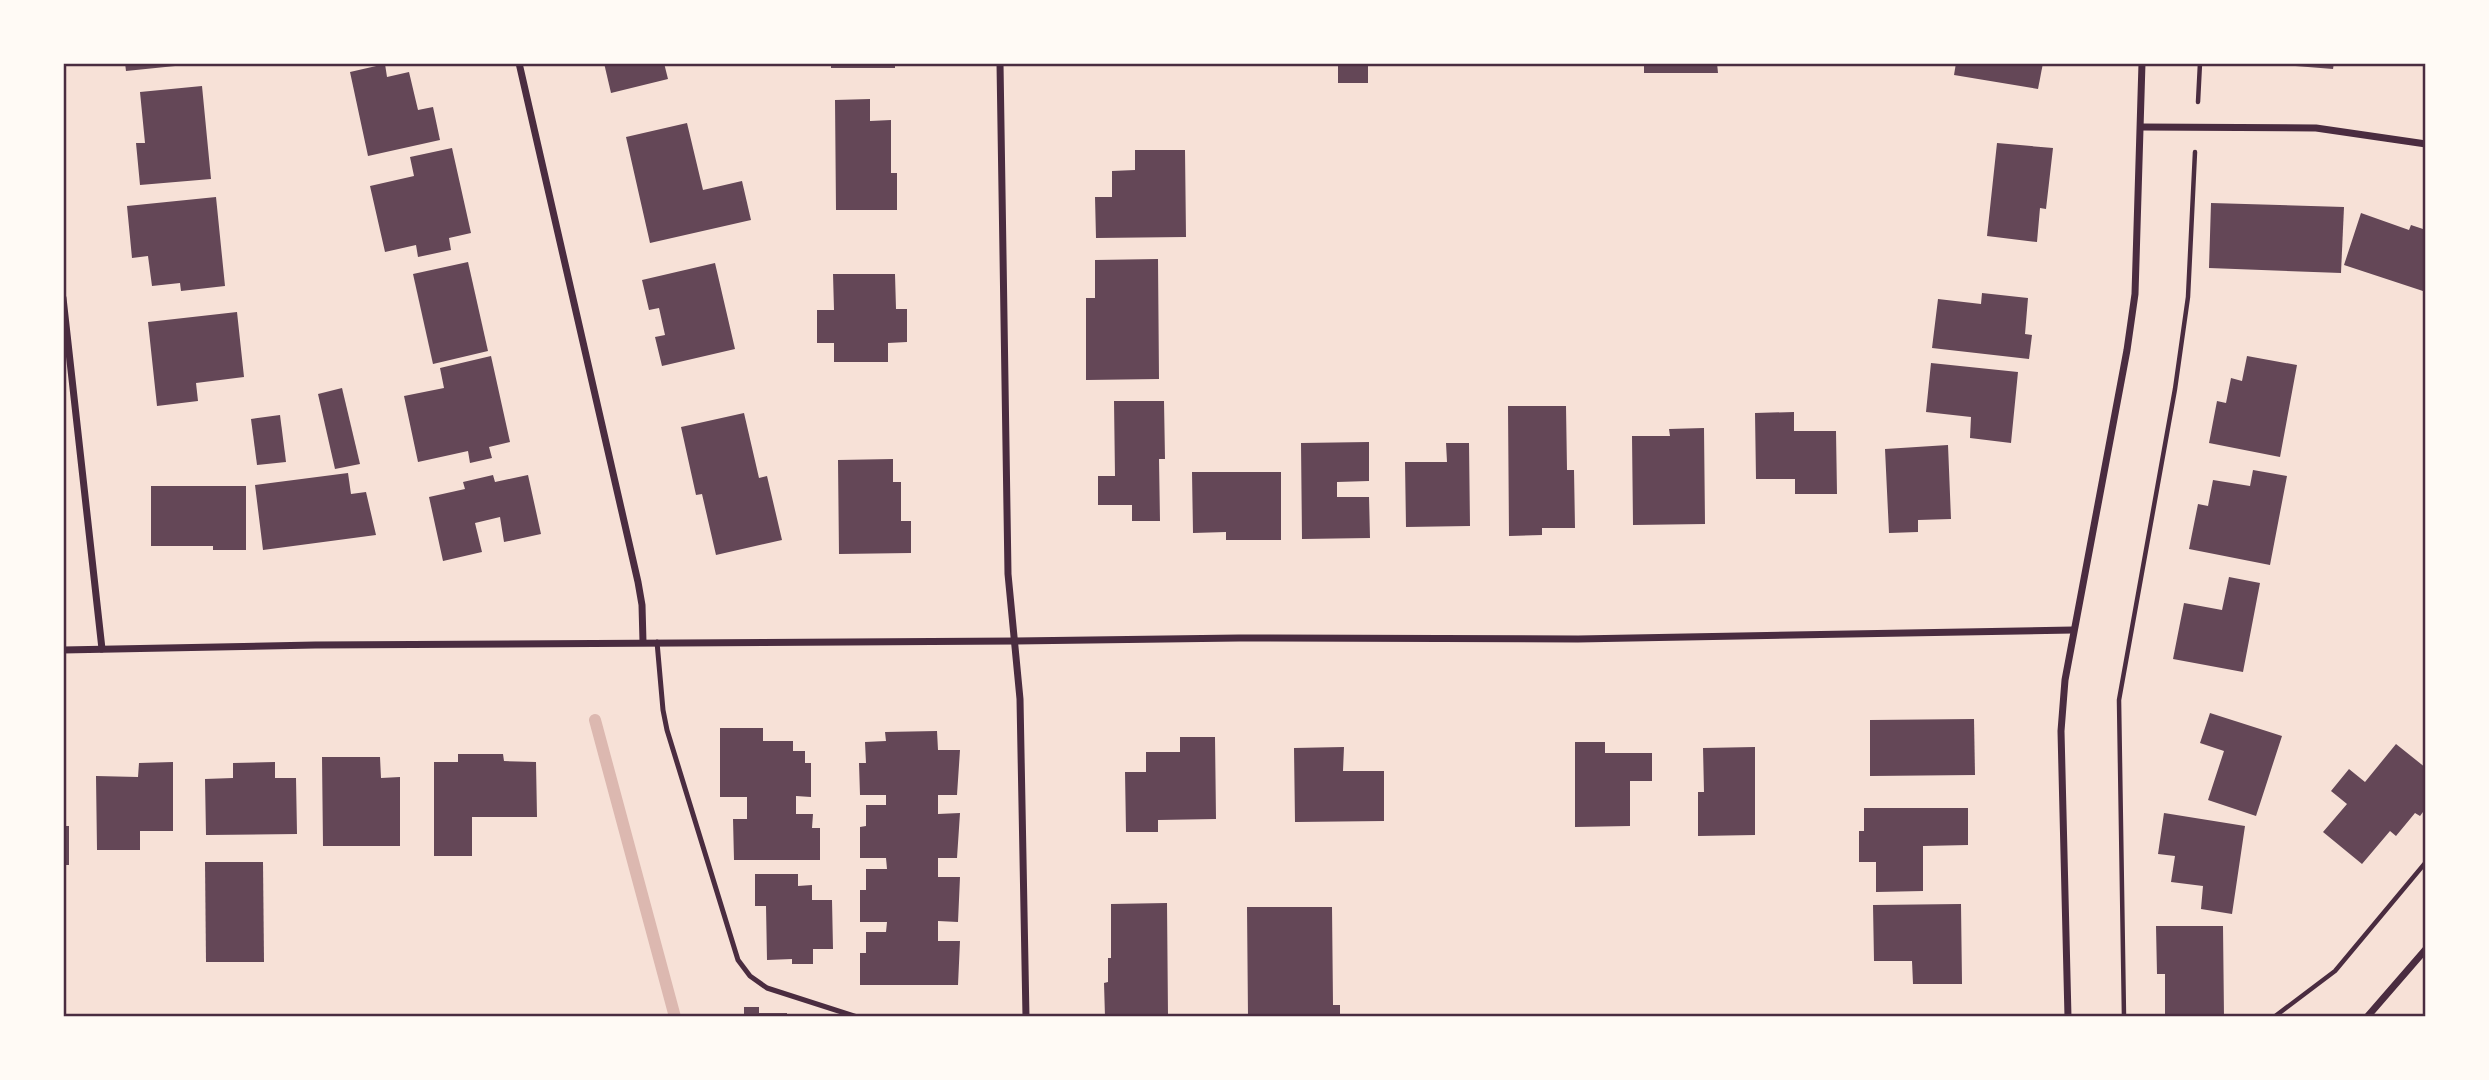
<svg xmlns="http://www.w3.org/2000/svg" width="2489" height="1080" font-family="Ubuntu,sans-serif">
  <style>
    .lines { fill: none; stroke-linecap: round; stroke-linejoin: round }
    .stream { stroke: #dcb8b0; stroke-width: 12 }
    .building { fill: #644757 }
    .path { stroke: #4a2c40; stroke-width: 4.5 }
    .service { stroke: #4a2c40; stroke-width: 5 }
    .minor { stroke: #4a2c40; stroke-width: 7 }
    .neatline { fill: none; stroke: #4a2c40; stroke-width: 2.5 }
  </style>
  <rect width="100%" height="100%" fill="#f7e1d7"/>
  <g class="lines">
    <!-- stream -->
    <polyline class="stream" points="595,720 675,1017"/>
  </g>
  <!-- building -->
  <g class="building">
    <polygon points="125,63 185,63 185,65 126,71"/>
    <polygon points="604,63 664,63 668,79 611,93"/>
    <rect x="831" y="63" width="64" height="5"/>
    <rect x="1338" y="63" width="30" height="20"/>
    <polygon points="1644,63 1717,63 1718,73 1644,73"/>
    <polygon points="1956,63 2043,63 2038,89 1954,75"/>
    <polygon points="2283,63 2334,63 2333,69 2283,65"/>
    <polygon points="385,64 387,77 409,72 418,110 433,107 440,140 368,156 350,72"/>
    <polygon points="202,86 211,179 140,185 136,143 145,143 140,92"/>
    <polygon points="870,99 870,121 891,120 891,173 897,173 897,210 836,210 835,100"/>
    <polygon points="687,123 703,190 742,181 751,220 650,243 626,137"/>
    <polygon points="1997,143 2053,148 2046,209 2040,208 2037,242 1987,236"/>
    <polygon points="452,148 471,233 449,238 451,250 418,257 416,245 385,252 370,186 414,176 410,157"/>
    <polygon points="1135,150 1185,150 1186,237 1096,238 1095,197 1112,197 1112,171 1135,170"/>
    <polygon points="216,197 225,286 181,291 180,283 152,286 148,256 132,258 127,206"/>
    <polygon points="2211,203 2344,207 2341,273 2209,268"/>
    <polygon points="2361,213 2409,230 2411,225 2426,230 2426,292 2344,265"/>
    <polygon points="1158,259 1159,379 1086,380 1086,298 1095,298 1095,260"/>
    <polygon points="468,262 488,351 433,364 413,274"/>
    <polygon points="715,263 735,349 662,366 655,337 665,335 659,308 649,310 642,280"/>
    <polygon points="833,274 895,274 896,309 907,309 907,342 888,343 888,362 834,362 834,343 817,343 817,310 834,310"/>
    <polygon points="1982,293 2028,298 2025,334 2032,335 2029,359 1932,348 1938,299 1981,304"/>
    <polygon points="237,312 244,377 196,383 198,401 157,406 148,322"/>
    <polygon points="491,356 510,442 489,447 492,458 470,463 468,451 418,462 404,396 444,388 440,368"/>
    <polygon points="2247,356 2297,365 2280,457 2209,443 2217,401 2226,403 2231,378 2242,381"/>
    <polygon points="1931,363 2018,372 2011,443 1970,438 1971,417 1926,412"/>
    <polygon points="342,388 360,464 335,469 318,394"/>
    <polygon points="1114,401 1164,401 1165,459 1159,459 1160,521 1132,521 1132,505 1098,505 1098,476 1115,476"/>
    <polygon points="1508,406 1566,406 1567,470 1574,470 1575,528 1542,528 1542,535 1509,536"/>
    <polygon points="1794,412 1794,431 1836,431 1837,494 1795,494 1795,479 1756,479 1755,413"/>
    <polygon points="744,413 759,478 767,476 782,540 716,555 702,494 696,495 681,427"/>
    <polygon points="280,415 286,462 257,465 251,419"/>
    <polygon points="1704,428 1705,524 1633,525 1632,436 1670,436 1669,429"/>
    <polygon points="1369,442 1369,481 1337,482 1337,497 1369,497 1370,538 1302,539 1301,443"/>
    <polygon points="1446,443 1469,443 1470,526 1406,527 1405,462 1447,462"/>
    <polygon points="1948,445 1951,519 1918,520 1918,532 1889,533 1885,449"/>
    <polygon points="893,459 893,482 901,482 901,521 911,521 911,553 839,554 838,460"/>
    <polygon points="2253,470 2287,476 2270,565 2189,549 2198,504 2208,506 2213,480 2250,486"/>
    <polygon points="1192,472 1281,472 1281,540 1226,540 1226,532 1193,533"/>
    <polygon points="348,473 351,494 366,492 376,535 263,550 255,485"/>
    <polygon points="493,475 495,482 528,475 541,534 504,542 500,517 475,523 482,552 443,561 429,497 465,489 463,482"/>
    <polygon points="151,486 246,486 246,550 213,550 213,546 151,546"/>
    <polygon points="2229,577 2260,583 2243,672 2173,659 2184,603 2222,610"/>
    <polygon points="2210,713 2282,736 2256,816 2208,800 2224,751 2200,743"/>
    <polygon points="1974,719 1975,775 1870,776 1870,720"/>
    <polygon points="720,728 763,728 763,741 793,741 793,751 805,751 805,763 811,763 811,797 796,796 796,814 813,814 812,828 820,828 820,860 734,860 733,819 747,819 747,797 720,797"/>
    <polygon points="937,731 938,750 960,750 957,795 938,795 938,814 960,813 957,858 938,858 938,877 960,877 958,922 938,921 938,941 960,941 958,985 860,985 860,953 866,953 866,932 886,932 887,922 860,922 860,890 866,890 866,869 887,869 886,858 860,858 860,827 866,826 866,805 886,805 886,795 860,795 859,763 866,763 865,742 886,741 885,732"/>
    <polygon points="1180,737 1215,737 1216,819 1158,820 1158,832 1126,832 1125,772 1146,772 1146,752 1180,752"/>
    <polygon points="1575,742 1605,742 1605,753 1652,753 1652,781 1630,781 1630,826 1575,827"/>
    <polygon points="2396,744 2426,768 2426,808 2420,816 2415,813 2396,836 2390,831 2362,864 2323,832 2347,804 2331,791 2349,769 2365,782"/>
    <polygon points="1344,747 1343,771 1384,771 1384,821 1295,822 1294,748"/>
    <polygon points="1755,747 1755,835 1698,836 1698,792 1704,792 1703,748"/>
    <polygon points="458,754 503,754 504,761 536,762 537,817 472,817 472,856 434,856 434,762 458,762"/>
    <polygon points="322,757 380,757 381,778 400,777 400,846 323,846"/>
    <polygon points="173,762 173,831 140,831 140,850 97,850 96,776 138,777 139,763"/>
    <polygon points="275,762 275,778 296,778 297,834 206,835 205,779 233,778 233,763"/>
    <polygon points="1864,808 1968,808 1968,845 1923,846 1923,891 1876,892 1876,862 1859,862 1859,831 1864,831"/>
    <polygon points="2164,813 2245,826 2232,914 2201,909 2203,886 2171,882 2175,856 2158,854"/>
    <rect x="63" y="826" width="6" height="39"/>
    <polygon points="205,862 263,862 264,962 206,962"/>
    <polygon points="755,874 798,874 798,886 812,885 812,900 832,900 833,949 813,949 813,964 792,964 792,959 767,960 766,906 755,906"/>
    <polygon points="1167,903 1168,1016 1105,1017 1104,983 1108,982 1108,958 1111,958 1111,904"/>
    <polygon points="1961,904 1962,984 1913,984 1912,961 1874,961 1873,905"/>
    <polygon points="1247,907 1332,907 1333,1005 1340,1005 1340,1017 1248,1017"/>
    <polygon points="2156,926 2223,926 2224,1017 2165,1017 2165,974 2157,974"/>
    <polygon points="744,1007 759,1007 759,1013 787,1013 787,1017 744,1017"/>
  </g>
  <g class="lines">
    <!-- path -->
    <g class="path">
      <polyline points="2198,102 2200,63"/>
      <polyline points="2124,1017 2119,700 2175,389 2188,297 2195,152"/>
      <polyline points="2274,1017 2335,971 2426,862"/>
    </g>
    <!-- service -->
    <polyline class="service" points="657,642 663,710 667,730 738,960 750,976 767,988 857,1017"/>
    <!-- minor -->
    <g class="minor">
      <polyline points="519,63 638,582 642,605 643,642"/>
      <polyline points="1000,63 1008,574 1020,699 1026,1017"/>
      <polyline points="2141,127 2316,128 2426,144"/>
      <polyline points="63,298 102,649"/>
      <polyline points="63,650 315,645 1016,641 1239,638 1578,639 2073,630"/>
      <polyline points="2068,1017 2061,731 2065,680 2127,350 2135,294 2142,63"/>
      <polyline points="2367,1017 2426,949"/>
    </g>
  </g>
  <!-- border -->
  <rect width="2489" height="1080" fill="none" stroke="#fffaf5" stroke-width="130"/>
  <rect x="65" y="65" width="2359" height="950" class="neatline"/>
</svg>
